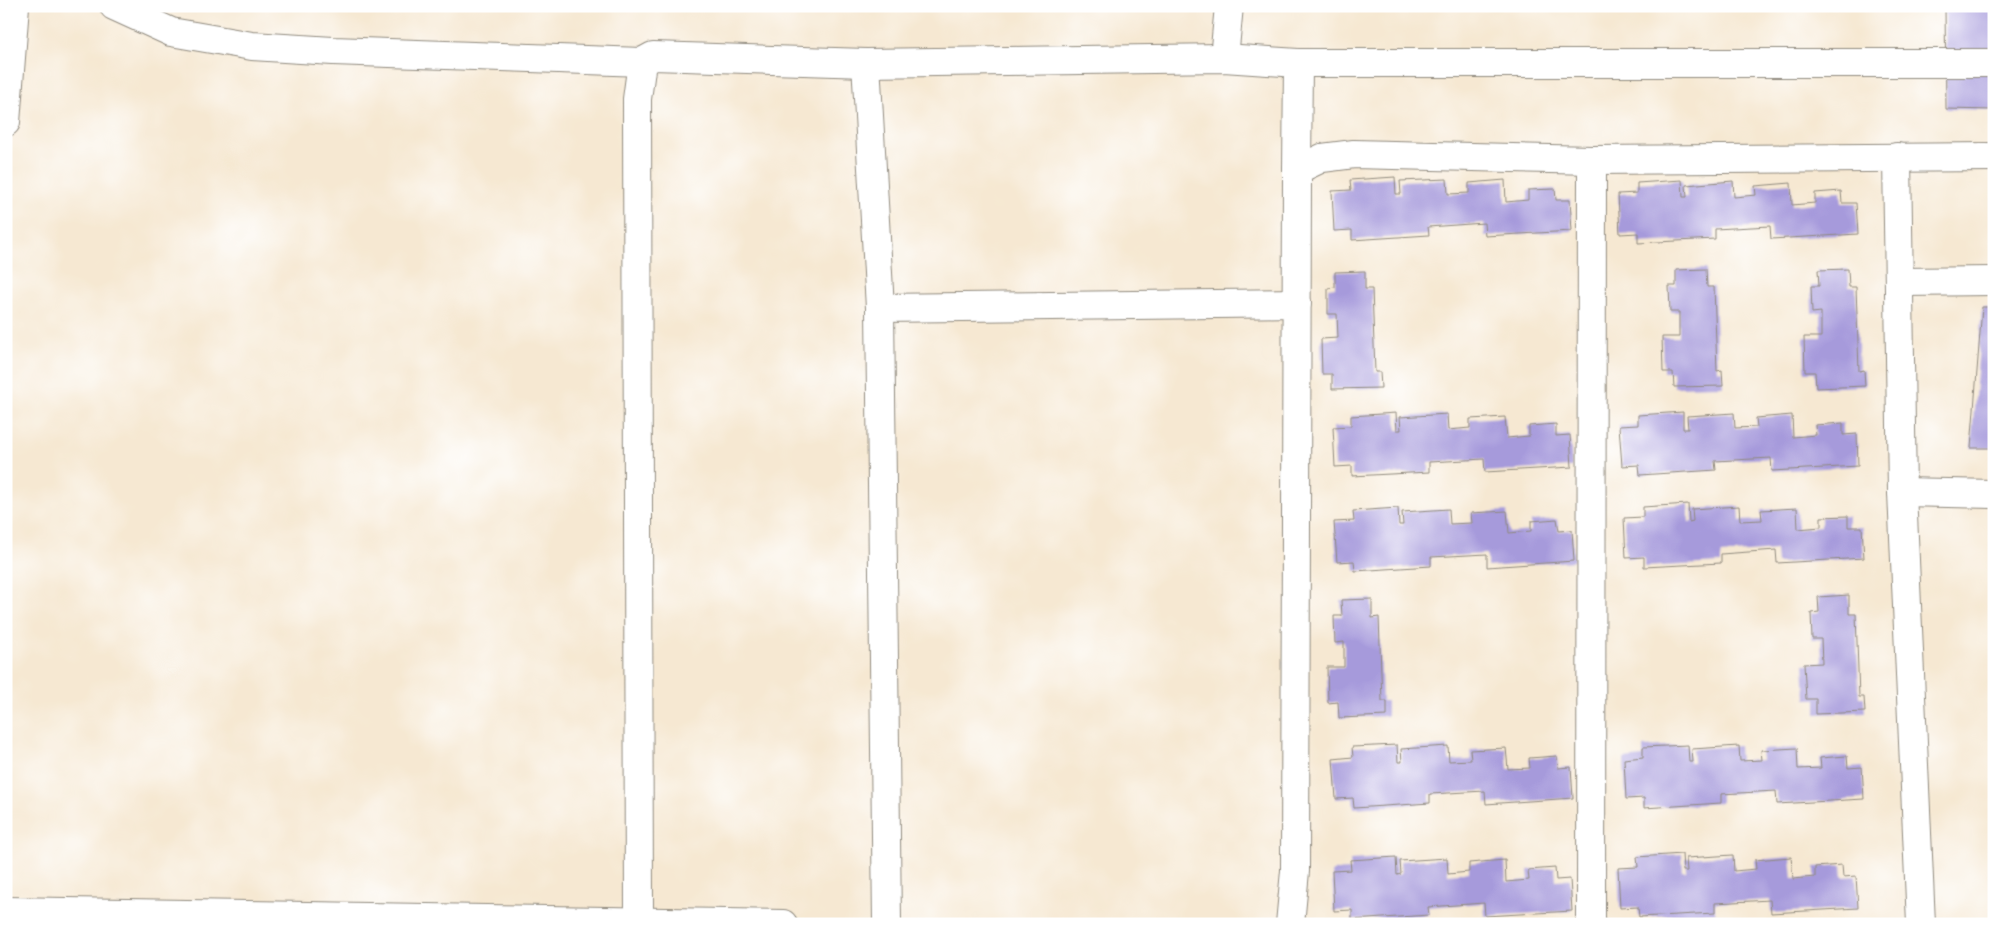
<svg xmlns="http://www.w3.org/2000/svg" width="2000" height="930" font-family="Vollkorn,serif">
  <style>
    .building { fill: #a69adb }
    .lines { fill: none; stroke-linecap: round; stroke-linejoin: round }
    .minor-casing { stroke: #908a7e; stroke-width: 30 }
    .minor { stroke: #fff; stroke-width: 28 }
  </style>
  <rect width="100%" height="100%" fill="#fff"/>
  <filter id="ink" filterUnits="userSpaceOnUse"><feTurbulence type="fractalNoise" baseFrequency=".02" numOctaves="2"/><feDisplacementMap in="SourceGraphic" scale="10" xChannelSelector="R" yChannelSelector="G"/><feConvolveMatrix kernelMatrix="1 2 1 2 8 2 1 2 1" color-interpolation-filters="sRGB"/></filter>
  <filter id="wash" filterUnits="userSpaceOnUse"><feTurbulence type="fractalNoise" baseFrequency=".0096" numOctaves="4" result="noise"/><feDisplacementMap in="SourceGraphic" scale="20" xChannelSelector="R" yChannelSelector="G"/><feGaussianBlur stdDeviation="1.12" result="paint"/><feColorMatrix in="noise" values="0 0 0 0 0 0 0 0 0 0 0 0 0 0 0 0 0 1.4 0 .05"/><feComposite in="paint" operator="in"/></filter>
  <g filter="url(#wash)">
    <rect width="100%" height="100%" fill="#f6e8d2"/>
    <g id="blocks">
      <!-- building -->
      <g class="building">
        <polygon points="1945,6 1994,6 1994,110 1946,109"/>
        <polygon points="1395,177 1396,194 1401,194 1400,181 1447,179 1448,194 1469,193 1469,183 1505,180 1506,202 1528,200 1528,190 1555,189 1556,200 1570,200 1572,231 1485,236 1484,223 1428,227 1429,235 1352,240 1352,230 1334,231 1332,191 1351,190 1350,180"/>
        <polygon points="1682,180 1683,197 1687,197 1686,185 1733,181 1734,197 1756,195 1755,186 1791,183 1792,205 1815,203 1815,193 1841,191 1842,203 1856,203 1858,234 1771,239 1770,226 1715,229 1715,239 1638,243 1638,233 1620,234 1618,194 1637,193 1637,183"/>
        <polygon points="1706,269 1707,287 1714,287 1717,371 1722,370 1723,386 1674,387 1673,372 1663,372 1662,337 1679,337 1679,312 1670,312 1669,286 1676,286 1676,270"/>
        <polygon points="1848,269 1849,287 1856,287 1859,371 1864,370 1865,386 1816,388 1815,372 1805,372 1804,337 1821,337 1821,312 1812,313 1811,286 1819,286 1818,270"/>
        <polygon points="1365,271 1365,289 1372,289 1375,372 1380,372 1381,388 1332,389 1332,374 1322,374 1321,339 1338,338 1337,314 1328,314 1328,288 1335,287 1335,272"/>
        <polygon points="1982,307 1994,307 1994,448 1971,448"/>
        <polygon points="1683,412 1683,429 1688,429 1687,416 1734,413 1735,428 1757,427 1756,418 1792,415 1793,437 1816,435 1815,425 1843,423 1843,435 1857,434 1858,466 1772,471 1771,458 1715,461 1716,470 1640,475 1639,465 1622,466 1619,426 1638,425 1638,415"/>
        <polygon points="1396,413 1397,430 1401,430 1400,417 1447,414 1448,430 1470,428 1470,419 1505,417 1507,438 1529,436 1529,426 1556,424 1556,436 1570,435 1572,467 1485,472 1484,459 1429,462 1429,472 1352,476 1352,466 1335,467 1333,427 1351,426 1351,416"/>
        <polygon points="1688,504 1689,522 1693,521 1692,509 1739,506 1740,521 1762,520 1761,510 1797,508 1798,529 1821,527 1821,517 1848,516 1848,527 1862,527 1864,558 1777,563 1776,550 1721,554 1721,563 1644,567 1644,557 1626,558 1624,518 1643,517 1643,507"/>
        <polygon points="1398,508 1399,525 1403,525 1402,512 1449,509 1450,524 1472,523 1471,513 1507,511 1509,533 1531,531 1531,521 1557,519 1559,531 1572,530 1574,561 1487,567 1487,554 1431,557 1431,566 1355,571 1354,561 1337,562 1334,522 1354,521 1353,511"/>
        <polygon points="1849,595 1849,614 1856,614 1859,697 1864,697 1865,712 1816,714 1816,699 1806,699 1804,664 1822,663 1821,639 1812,639 1811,613 1819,612 1818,597"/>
        <polygon points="1372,599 1372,618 1379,617 1382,701 1387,701 1387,716 1339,718 1338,702 1328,703 1327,667 1344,667 1344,642 1335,643 1334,616 1342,616 1341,600"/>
        <polygon points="1397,745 1398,762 1402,762 1401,749 1448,746 1449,761 1471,760 1470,750 1506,748 1508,769 1530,768 1529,758 1557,756 1558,768 1571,767 1573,798 1486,804 1485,791 1430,794 1430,803 1354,808 1353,798 1336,799 1333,759 1353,757 1352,747"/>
        <polygon points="1688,745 1689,762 1693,762 1692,749 1739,746 1740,761 1762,760 1761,750 1797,748 1798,769 1821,768 1820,758 1847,756 1848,768 1862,767 1864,799 1777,804 1776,791 1721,794 1721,803 1644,808 1644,798 1626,799 1624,759 1643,757 1643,747"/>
        <polygon points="1682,854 1683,871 1687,871 1686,858 1733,855 1734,871 1756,869 1755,860 1791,857 1793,879 1815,877 1815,867 1842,865 1843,877 1856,876 1858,908 1771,913 1770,900 1715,903 1715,913 1639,917 1638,907 1620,908 1618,868 1638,867 1637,857"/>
        <polygon points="1396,857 1397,875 1401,874 1400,861 1447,858 1448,874 1469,872 1469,863 1505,860 1506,882 1529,880 1528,870 1555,868 1556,880 1570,879 1572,911 1485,916 1484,903 1428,907 1429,915 1352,920 1352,910 1334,911 1332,871 1351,870 1350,860"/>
      </g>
    </g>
  </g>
  <g filter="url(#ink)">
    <use href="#blocks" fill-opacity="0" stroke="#908a7e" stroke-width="1"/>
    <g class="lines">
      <!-- minor casing -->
      <g class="minor-casing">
        <g id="minor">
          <polyline points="114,6 171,32 252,46 333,51 642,62"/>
          <polyline points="1224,58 1229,6"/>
          <polyline points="866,63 880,308 887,924"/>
          <polyline points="6,122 15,6"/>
          <polyline points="1897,157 1902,492 1921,924"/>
          <polyline points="1297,170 1298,63"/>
          <polyline points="1900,282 1994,281"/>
          <polyline points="880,308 1297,303"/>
          <polyline points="1902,492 1994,494"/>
          <polyline points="6,911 783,924"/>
          <polyline points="639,924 637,99 642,62 653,56 866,63 1224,58 1298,63 1994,63"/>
          <polyline points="1290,924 1295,871 1297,170 1322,158 1354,154 1592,160 1994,157"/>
          <polyline points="1591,924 1592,160"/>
        </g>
      </g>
      <!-- minor -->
      <use href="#minor" class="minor"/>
    </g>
  </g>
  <!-- margin -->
  <rect width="2000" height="930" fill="none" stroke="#fff" stroke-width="25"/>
</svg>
